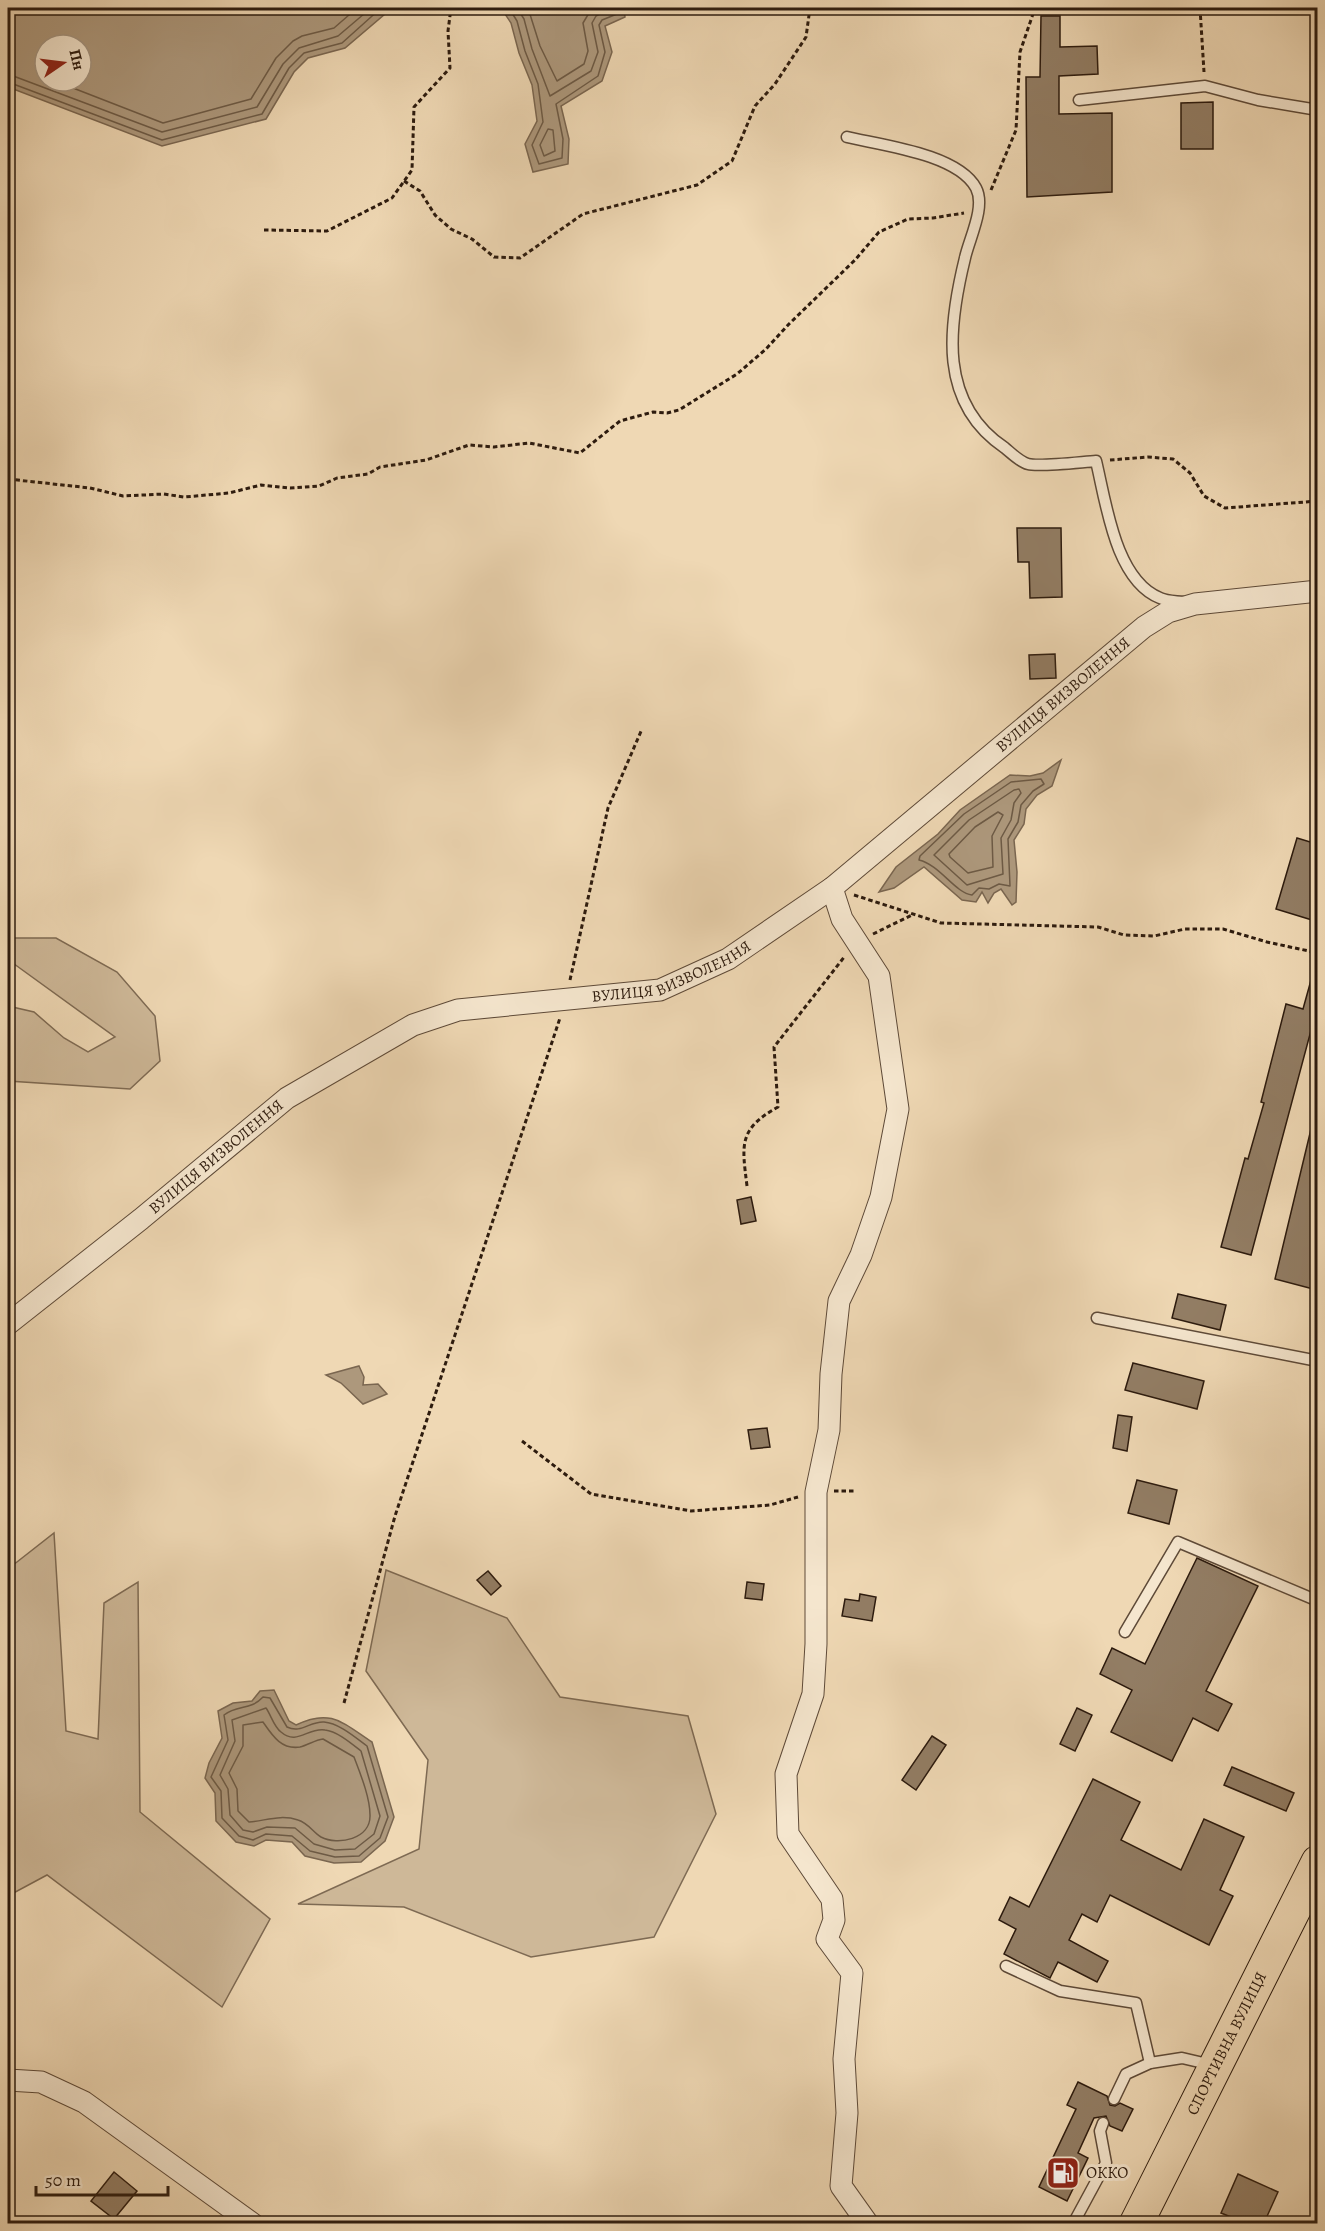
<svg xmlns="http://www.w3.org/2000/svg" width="1325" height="2231" font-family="Alegreya,serif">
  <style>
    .green { fill: #ceb898; stroke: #7e6a53; stroke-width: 1.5 }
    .water { fill: #ad987c; stroke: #7a6650; stroke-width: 1.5; fill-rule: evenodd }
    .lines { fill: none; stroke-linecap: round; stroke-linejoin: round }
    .shore { stroke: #6d5a45; stroke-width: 1.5 }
    .building { fill: #927d64; stroke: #2d1b0e; stroke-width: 1.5 }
    .lane-casing { stroke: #5e4a38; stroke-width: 13 }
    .street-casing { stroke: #5e4a38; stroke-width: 23 }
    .primary-casing { stroke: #2d1b0e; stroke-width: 35 }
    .path { stroke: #2d1b0e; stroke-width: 3; stroke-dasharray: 4.5 3; stroke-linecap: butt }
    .lane { stroke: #f5e6ce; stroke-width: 10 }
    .street { stroke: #f5e6ce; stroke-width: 21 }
    .primary { stroke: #efd8b4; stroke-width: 33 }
    .labels { text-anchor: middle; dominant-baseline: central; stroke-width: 6; stroke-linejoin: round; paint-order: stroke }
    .street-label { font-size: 16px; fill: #2d1b0e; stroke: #f5e6ce }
    .poi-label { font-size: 16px; fill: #2d1b0e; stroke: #f5e6ce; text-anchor: start }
  </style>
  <rect width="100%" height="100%" fill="#efd8b4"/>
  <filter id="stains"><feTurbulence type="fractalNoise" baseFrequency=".00333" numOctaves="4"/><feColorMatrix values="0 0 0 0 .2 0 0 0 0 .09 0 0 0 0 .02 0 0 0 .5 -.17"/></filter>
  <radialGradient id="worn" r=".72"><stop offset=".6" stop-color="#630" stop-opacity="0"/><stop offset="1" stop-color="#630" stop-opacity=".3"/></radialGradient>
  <!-- green -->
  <g class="green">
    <polygon points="13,938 56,938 117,972 155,1016 160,1061 130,1089 8,1081 8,1006 34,1012 64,1038 88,1052 115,1037 10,961"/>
    <polygon points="54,1533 66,1731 98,1739 104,1603 138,1582 140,1812 270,1919 222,2007 47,1875 8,1896 8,1569"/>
    <polygon points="386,1570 507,1618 560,1697 688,1716 716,1814 654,1937 531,1957 404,1907 298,1904 419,1849 428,1760 366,1671"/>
  </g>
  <!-- water -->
  <g class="water">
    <path d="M8,8H388L385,14L345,48L308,58L294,72L266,119L162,146L8,87ZM45,45H81V81H45Z"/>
    <polygon points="501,8 624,8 625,17 605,26 612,52 602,81 561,106 569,139 568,164 533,172 525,144 537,121 532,85 519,53 511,23"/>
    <polygon points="1061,760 1052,786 1037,795 1026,809 1024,824 1014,840 1017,872 1016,902 1012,905 1001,889 994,893 988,903 982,892 976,902 962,900 924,867 894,888 879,892 896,867 938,834 960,810 1010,775 1030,776 1043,773"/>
    <polygon points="359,1366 364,1377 363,1385 378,1384 387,1394 363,1404 341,1383 326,1375"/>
    <path d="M274,1690L289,1721L296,1725C331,1708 343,1723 372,1742L394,1817L385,1841L361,1862L334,1863L305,1856L292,1842L266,1840L254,1846L236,1842L216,1821L215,1793L205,1778L209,1763L222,1738L218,1711L233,1703L252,1701L260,1691Z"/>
  </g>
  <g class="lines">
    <!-- shore -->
    <g class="shore">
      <polyline points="509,8 517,21 525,51 538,84 543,122 532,145 539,164 562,158 563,139 556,104 598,76 605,52 599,25 602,20 617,14 618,8"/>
      <polyline points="517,8 524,19 532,49 550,96 591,71 598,52 592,23 596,16 611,8"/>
      <polyline points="528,8 540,46 557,81 584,64 588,51 583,23 592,8"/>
      <polyline points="8,74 162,132 257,107 283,64 299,48 338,36 371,8"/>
      <polyline points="55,81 163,123 251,99 276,58 293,41 302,36 334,28 357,8"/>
      <polyline points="8,82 162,140 262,114 289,68 304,53 342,43 381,8"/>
      <polygon points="548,129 553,130 555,151 544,156 540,145"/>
      <path d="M1041,779L1044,784L1033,791L1021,805L1018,822L1008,839L1010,886L999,884L989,889L979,888L972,895C955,893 940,865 919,860L920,856L964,814L1011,782Z"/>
      <polygon points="1014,790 1019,789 1021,793 1014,803 1011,820 1001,838 1003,874 967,885 934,855 969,820"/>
      <polygon points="998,812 1003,815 992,836 993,867 968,873 950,857 949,854 975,827"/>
      <path d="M263,1697L270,1698L287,1727C301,1734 310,1721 324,1722C339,1723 356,1738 367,1746L388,1817L380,1838L359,1856L335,1857L310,1851L292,1836L266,1834L253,1840L239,1836L222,1818L221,1791L211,1777L228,1740L224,1715C238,1704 250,1711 263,1697Z"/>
      <path d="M266,1708C271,1715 274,1727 281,1732C297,1746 308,1727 325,1730C337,1731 352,1744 361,1751L380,1816L374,1834L355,1849L335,1850L314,1844L295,1828L267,1827L253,1832L243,1830L230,1815L228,1789L220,1775L235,1741L232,1720Z"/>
      <path d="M263,1722C272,1735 281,1750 300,1747C308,1745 315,1740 323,1739L354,1757C360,1773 370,1797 370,1815C371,1839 338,1846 321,1837C313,1832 308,1823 298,1820C280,1814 265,1821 249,1822L238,1811L237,1789L229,1773L243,1746V1725Z"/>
    </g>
  </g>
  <!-- building -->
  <g class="building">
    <polygon points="1041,16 1060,16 1060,47 1097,46 1098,74 1059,76 1059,114 1112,113 1112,192 1027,197 1026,77 1040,77"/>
    <polygon points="1213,102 1213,149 1181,149 1181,103"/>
    <polygon points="1017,528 1061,528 1062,597 1030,598 1029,562 1018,562"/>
    <polygon points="1055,654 1056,678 1030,679 1029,655"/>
    <polygon points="1297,838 1317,844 1317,901 1312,920 1276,909"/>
    <polygon points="1313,973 1317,974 1317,1008 1251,1255 1221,1247 1245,1158 1248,1159 1264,1103 1261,1102 1286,1004 1303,1009"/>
    <polygon points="1312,1125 1317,1126 1317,1290 1275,1279"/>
    <polygon points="751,1197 756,1221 741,1224 737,1200"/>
    <polygon points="1178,1294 1226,1305 1220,1330 1172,1318"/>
    <polygon points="1133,1363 1204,1381 1197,1409 1125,1390"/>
    <polygon points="1118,1415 1132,1417 1127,1451 1113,1448"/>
    <polygon points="767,1428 770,1447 751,1449 748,1430"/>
    <polygon points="1137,1480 1177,1490 1169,1524 1128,1513"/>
    <polygon points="1197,1558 1258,1586 1206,1691 1232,1704 1218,1731 1193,1718 1172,1761 1111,1732 1132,1690 1100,1674 1112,1648 1145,1664"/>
    <polygon points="488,1571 501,1586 491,1595 477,1580"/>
    <polygon points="747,1582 764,1584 762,1600 745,1598"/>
    <polygon points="860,1594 876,1597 872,1621 842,1616 845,1599 859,1601"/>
    <polygon points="1077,1708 1092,1715 1075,1751 1060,1744"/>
    <polygon points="932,1736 946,1745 916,1790 902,1780"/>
    <polygon points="1232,1767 1294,1793 1286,1811 1224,1785"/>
    <polygon points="1093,1779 1140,1802 1121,1840 1181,1870 1204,1819 1244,1837 1220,1890 1233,1896 1209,1945 1110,1895 1097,1922 1082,1914 1069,1940 1108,1961 1097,1982 1058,1962 1050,1978 1004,1954 1016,1929 999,1920 1010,1897 1029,1907"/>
    <polygon points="1078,2082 1107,2096 1110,2105 1115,2106 1120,2103 1133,2109 1122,2131 1110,2126 1106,2116 1094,2118 1078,2153 1088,2158 1067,2201 1039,2187 1076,2109 1067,2105"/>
    <polygon points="114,2172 137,2191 114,2219 91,2201"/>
    <polygon points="1238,2174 1278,2192 1264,2223 1246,2223 1221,2213"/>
  </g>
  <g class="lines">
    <!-- lane casing -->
    <g class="lane-casing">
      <g id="lane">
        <polyline points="1079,100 1205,86 1258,100 1318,110"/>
        <path d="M847,137C881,145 958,154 976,188C986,207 969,239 965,258C948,327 938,403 1005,448C1011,453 1020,462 1028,464C1039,467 1081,462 1096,461C1106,502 1115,580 1160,598C1166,601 1175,601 1183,602"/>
        <polyline points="1097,1318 1318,1361"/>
        <polyline points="1125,1632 1178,1542 1318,1601"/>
        <polyline points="1006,1966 1060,1991 1136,2003 1150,2063"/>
        <polyline points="1114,2099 1126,2074 1150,2063 1182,2058 1212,2065"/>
        <polyline points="1073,2224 1106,2163 1100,2131 1103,2123"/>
      </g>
    </g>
    <!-- street casing -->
    <g class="street-casing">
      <g id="street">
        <polyline points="832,888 842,919 879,976 898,1109 881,1197 861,1255 839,1301 831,1374 829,1430 816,1492 816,1644 813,1694 786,1774 788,1834 832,1899 834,1920 827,1939 852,1973 844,2059 847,2113 841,2186 868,2224"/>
        <path id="s1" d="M8,1324L141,1219L287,1098L413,1025L458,1010L660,990L728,959L832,888L1144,627L1168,612L1195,604L1318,591"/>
        <polyline points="8,2080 41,2082 84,2102 253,2224"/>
      </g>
    </g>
    <!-- primary casing -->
    <g class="primary-casing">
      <g id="primary">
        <path id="s2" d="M1136,2224L1318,1862"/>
      </g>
    </g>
    <!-- path -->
    <g class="path">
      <polyline points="1200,8 1204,72"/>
      <polyline points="404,181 420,191 435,215 451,229 472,239 494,257 520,258 583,214 697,185 732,161 755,106 775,84 806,37 810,8"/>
      <polyline points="991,190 1016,130 1020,52 1035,8"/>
      <polyline points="264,230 327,231 392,198 412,170 414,107 450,68 448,31 451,8"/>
      <polyline points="1110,460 1148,457 1173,459 1190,473 1204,496 1225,508 1318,501"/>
      <polyline points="8,479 90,488 123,496 164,494 184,497 229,493 261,485 290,488 319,486 337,478 368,474 380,467 426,460 469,445 494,447 529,443 580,453 620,421 653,412 667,413 679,410 737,374 766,349 789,324 855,260 879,232 908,219 933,218 964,213"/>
      <polyline points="854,895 941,923 1098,927 1124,935 1154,936 1185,929 1223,929 1267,942 1318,953"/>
      <polyline points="873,934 912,915"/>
      <polyline points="570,980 608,808 642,729"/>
      <path d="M747,1186C742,1145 738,1129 778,1107L774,1047L845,956"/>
      <polyline points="522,1441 591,1494 691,1511 770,1505 798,1497"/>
      <polyline points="834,1491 856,1491"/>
      <polyline points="344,1703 395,1516 560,1018"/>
    </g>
    <!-- lane -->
    <use href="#lane" class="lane"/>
    <!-- street -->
    <use href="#street" class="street"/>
    <!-- primary -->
    <use href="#primary" class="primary"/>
  </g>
  <!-- icons -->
  <defs>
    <g id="fuel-square" transform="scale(1.725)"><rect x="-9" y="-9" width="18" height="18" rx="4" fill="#8f2418" stroke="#f5e6ce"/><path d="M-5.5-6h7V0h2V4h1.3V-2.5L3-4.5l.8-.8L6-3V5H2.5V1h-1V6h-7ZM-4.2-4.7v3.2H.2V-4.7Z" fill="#fff"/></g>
  </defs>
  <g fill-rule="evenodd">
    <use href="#fuel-square" x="1063" y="2173"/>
  </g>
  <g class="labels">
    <!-- street labels -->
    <g class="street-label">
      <text stroke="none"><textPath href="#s1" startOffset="1257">ВУЛИЦЯ ВИЗВОЛЕННЯ</textPath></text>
      <text stroke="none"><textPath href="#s1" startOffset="771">ВУЛИЦЯ ВИЗВОЛЕННЯ</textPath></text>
      <text stroke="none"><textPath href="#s1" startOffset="267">ВУЛИЦЯ ВИЗВОЛЕННЯ</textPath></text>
      <text stroke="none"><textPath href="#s2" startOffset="202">СПОРТИВНА ВУЛИЦЯ</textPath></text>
    </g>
    <!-- poi labels -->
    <g class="poi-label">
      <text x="1086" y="2173">ОККО</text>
    </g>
  </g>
  <!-- margin -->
  <rect width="1325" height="2231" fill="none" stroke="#efd8b4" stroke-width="30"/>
  <rect x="9" y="9" width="1307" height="2213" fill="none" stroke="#2d1b0e" stroke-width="3"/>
  <rect x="15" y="15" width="1295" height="2201" fill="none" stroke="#2d1b0e" stroke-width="1.5"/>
  <!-- north arrow -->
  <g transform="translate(63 63) rotate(76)"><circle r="28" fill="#f5e6ce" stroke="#a59581" stroke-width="1.5"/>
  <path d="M0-4.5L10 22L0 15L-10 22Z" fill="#8f2418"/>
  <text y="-9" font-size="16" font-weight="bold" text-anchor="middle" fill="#2d1b0e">Пн</text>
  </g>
  <!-- scale -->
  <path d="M36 2186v9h132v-9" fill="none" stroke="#2d1b0e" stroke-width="3"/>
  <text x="45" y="2186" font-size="18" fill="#2d1b0e" stroke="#f5e6ce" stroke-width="4.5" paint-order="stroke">50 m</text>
  <rect width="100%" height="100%" filter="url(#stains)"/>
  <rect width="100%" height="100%" fill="url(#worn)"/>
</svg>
